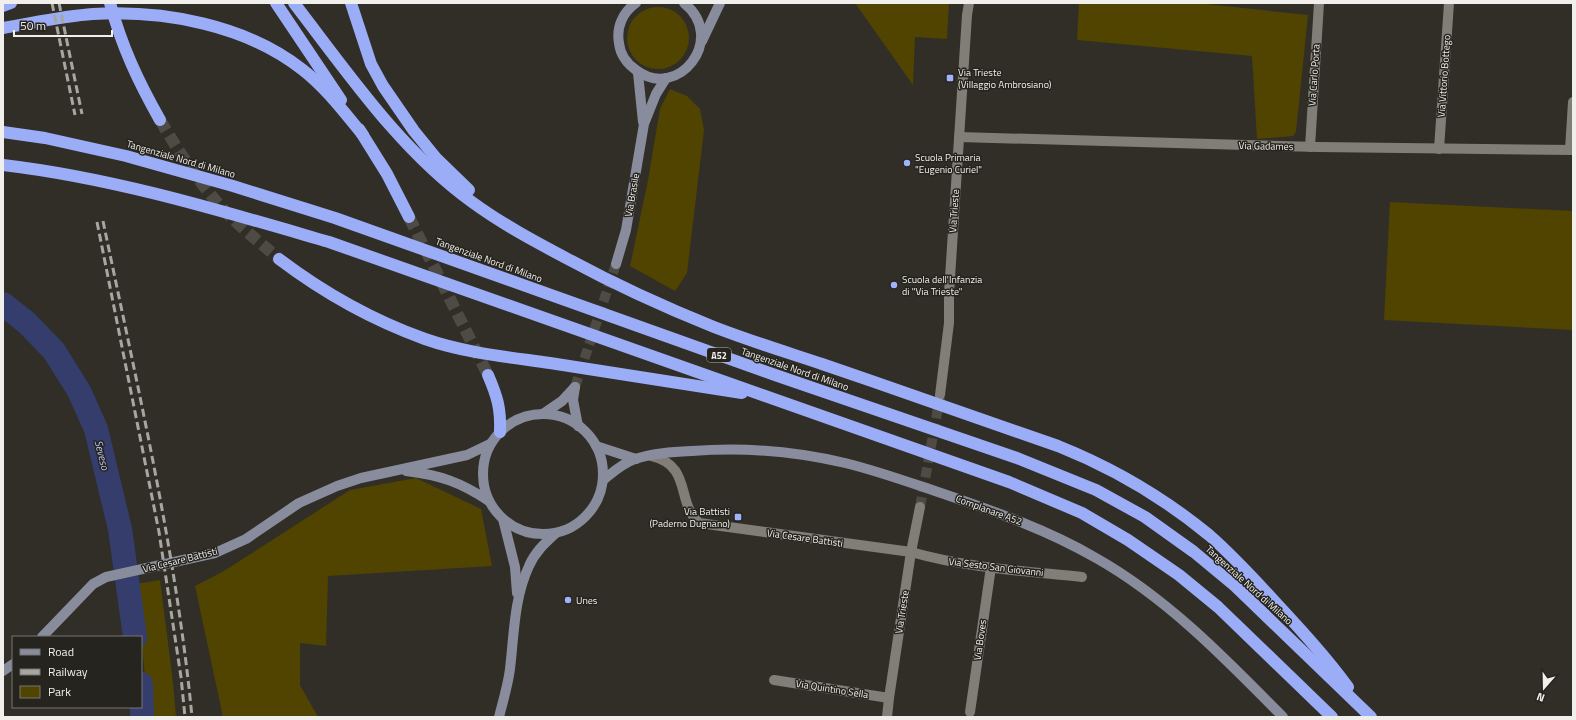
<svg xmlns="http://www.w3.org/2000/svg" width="1576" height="720" font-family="'Titillium Web',sans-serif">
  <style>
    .green { fill: #504400 }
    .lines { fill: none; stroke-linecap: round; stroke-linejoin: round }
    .river { stroke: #343d6c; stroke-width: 24 }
    .street-tunnel { stroke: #4d4b44; stroke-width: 10; stroke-dasharray: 10 5; stroke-linecap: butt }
    .secondary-tunnel { stroke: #4d4b44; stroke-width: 10; stroke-dasharray: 10 5; stroke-linecap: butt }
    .highway-tunnel { stroke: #4d4b44; stroke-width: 12; stroke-dasharray: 12 6; stroke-linecap: butt }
    .street { stroke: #807e76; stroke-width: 10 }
    .secondary { stroke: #888c9d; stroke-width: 10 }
    .highway { stroke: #9cadf8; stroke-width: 12 }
    .rail { stroke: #a8a6a1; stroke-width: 3; stroke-dasharray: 8 4; stroke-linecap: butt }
    .poi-dot { fill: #a1b2fd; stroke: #26241e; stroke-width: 1.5 }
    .labels { text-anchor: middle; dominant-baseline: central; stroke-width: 3; stroke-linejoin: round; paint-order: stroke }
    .shield { fill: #26241e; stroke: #b3b2ae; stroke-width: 1 }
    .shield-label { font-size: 9px; font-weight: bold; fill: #f0efeb }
    .poi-label { font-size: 10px; fill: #f0efeb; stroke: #26241e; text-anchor: start }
    .street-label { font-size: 10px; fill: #f0efeb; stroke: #26241e }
    .water-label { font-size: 11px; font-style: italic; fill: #b7c3f2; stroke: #26241e }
  </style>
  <rect width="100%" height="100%" fill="#302e27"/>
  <!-- green -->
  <g class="green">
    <polygon points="855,3 949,3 947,39 915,37 913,85"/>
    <polygon points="1079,3 1197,3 1308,15 1296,132 1293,136 1257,139 1252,56 1077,40"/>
    <circle cx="658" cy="38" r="31"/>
    <polygon points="670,89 687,96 700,109 704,130 687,273 675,291 630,266 648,180 660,109"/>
    <polygon points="1390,202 1573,211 1573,330 1384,320"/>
    <polygon points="416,478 481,509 492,566 328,576 326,646 300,643 300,685 318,717 223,717 195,586 224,571 350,490"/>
    <polygon points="160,580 173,682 176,717 147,717 144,665 136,584"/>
  </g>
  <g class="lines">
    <!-- river -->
    <g class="river">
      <polyline points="3,304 27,323 54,351 79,391 96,429 120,529 135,637"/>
      <polyline points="141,684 142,717"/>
    </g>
    <!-- street-tunnel -->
    <polyline class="street-tunnel" points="920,507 940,397"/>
    <!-- secondary-tunnel -->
    <polyline class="secondary-tunnel" points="575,387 616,264"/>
    <!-- highway-tunnel -->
    <g class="highway-tunnel">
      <path d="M160,120C179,152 199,183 224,210C241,228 261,243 279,259"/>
      <polyline points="409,217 488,375"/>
    </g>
    <!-- street -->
    <g class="street">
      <polyline points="959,137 1318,147 1573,150"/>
      <polyline points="1310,147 1319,3"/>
      <polyline points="1439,149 1449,3"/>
      <polyline points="1570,150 1573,102"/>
      <polyline points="940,395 949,323 949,293 967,15 969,3"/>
      <path d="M651,456C693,466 675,501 699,523L911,552C967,568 1025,571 1082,577"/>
      <polyline points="774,680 889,698"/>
      <polyline points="970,712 991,567"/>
      <polyline points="887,717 889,698 911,552 920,507"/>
    </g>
    <!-- secondary -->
    <g class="secondary">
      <path d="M636,3C623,12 616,27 619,43C620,54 627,64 636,70C678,102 728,38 684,3"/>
      <polyline points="702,41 720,3"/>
      <polyline points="638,73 643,122"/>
      <polyline points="616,264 626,230 644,124 656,94 666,78"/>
      <polyline points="575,387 573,400 578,426"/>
      <circle cx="543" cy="474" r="60"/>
      <polyline points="543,414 562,401 575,387"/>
      <polyline points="596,446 636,459"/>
      <path d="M406,471C440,475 460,482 489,501"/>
      <path d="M603,480C613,472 623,463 635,459C653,453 673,452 692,451C743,447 794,451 845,463C878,471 911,483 944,494C996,512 1048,530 1096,558C1167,598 1226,659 1283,717"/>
      <polyline points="503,519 515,567 517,593"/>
      <polyline points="42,637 93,584 106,577 215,553 246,539 299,503 337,486 361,478 467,455 490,444"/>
      <polyline points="3,671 13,664"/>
      <path d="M499,717C503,701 508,685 510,669C514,635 514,598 529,566C535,552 545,543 556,533"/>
    </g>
    <!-- highway -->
    <g class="highway">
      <path d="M110,3C122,47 138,81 160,120"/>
      <polyline points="276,3 341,100"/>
      <path d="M294,3C348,73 400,150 472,202C502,224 534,241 566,258C614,284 664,307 714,327C750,341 786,352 822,364C901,391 980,419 1058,446C1113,468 1164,498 1209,535C1232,555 1257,582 1277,604C1302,631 1326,657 1348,687"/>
      <polyline points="351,3 371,64 383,86 414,131 436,158 469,190"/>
      <polyline points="3,6 11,3"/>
      <path d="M3,28C33,23 63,16 93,14C165,10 246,25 303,70C326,88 344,112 363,135"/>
      <polyline points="359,129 387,174 409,217"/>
      <polyline points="3,132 45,138 126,156 233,186 335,218 778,376 1017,458 1096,490 1145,517 1194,552 1235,586 1371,717"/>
      <path d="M3,165C114,178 222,211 329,242L1009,482L1082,513L1128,540L1179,575L1218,607L1332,717"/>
      <path d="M279,259C324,293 372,320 425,339C465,353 508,357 550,363C614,373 678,383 742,393"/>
      <path d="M488,375C497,396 501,408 500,432"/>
    </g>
    <!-- rail -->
    <g class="rail">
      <polyline points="52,3 75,115"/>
      <polyline points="59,3 82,114"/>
      <path d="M103,221C137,385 176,550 192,717"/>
      <polyline points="97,222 159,532 181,677 185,717"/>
    </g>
  </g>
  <!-- markers -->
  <g class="poi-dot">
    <rect x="946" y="74" width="8" height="8" rx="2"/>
    <circle cx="907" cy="163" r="4"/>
    <circle cx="894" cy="285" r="4"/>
    <rect x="734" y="513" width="8" height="8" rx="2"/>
    <circle cx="568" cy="600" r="4"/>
  </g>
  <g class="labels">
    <!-- shield labels -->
    <rect class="shield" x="707" y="348" width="24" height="14" rx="3"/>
    <g class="shield-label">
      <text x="719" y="355">A52</text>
    </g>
    <!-- poi labels -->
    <g class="poi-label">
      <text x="958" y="72">Via Trieste<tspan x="958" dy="12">(Villaggio Ambrosiano)</tspan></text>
      <text x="915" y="157">Scuola Primaria<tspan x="915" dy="12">"Eugenio Curiel"</tspan></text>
      <text x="902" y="279">Scuola dell'Infanzia<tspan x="902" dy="12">di "Via Trieste"</tspan></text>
      <text x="730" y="511" text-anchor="end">Via Battisti<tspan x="730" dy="12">(Paderno Dugnano)</tspan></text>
      <text x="576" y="600">Unes</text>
    </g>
    <!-- street labels -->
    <g class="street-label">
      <text transform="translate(1314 75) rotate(-86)">Via Carlo Porta</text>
      <text transform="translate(1444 76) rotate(-86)">Via Vittorio Bottego</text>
      <text transform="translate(1266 146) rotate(1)">Via Gadames</text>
      <text transform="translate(181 159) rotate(16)">Tangenziale Nord di Milano</text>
      <text transform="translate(632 195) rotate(-80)">Via Brasile</text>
      <text transform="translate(954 211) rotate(-86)">Via Trieste</text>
      <text transform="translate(489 260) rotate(20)">Tangenziale Nord di Milano</text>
      <text transform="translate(795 369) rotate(19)">Tangenziale Nord di Milano</text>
      <text transform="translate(989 510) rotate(20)">Complanare A52</text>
      <text transform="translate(805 538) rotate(8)">Via Cesare Battisti</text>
      <text transform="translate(180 560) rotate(-14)">Via Cesare Battisti</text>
      <text transform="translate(996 567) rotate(7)">Via Sesto San Giovanni</text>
      <text transform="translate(1249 585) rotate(42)">Tangenziale Nord di Milano</text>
      <text transform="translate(902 612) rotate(-81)">Via Trieste</text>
      <text transform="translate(980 640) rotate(-82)">Via Boves</text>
      <text transform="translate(832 689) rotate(9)">Via Quintino Sella</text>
    </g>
    <!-- water labels -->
    <g class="water-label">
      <text transform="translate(102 455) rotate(76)">Seveso</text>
    </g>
  </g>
  <!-- border -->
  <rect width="1576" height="720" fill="none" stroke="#f0efeb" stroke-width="8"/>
  <!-- legend -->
  <rect x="12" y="636" width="130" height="72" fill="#26241e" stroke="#777570"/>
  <rect x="20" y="649" width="20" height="6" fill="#888c9d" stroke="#777570"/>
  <text x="48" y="656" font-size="12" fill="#f0efeb">Road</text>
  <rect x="20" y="669" width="20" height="6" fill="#a8a6a1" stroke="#777570"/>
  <text x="48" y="676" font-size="12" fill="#f0efeb">Railway</text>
  <rect x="20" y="686" width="20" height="12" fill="#504400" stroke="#777570"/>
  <text x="48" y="696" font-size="12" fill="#f0efeb">Park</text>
  <!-- north arrow -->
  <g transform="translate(1544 688) rotate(200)" stroke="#26241e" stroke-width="3" paint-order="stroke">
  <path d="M0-3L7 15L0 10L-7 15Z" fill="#f0efeb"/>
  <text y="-6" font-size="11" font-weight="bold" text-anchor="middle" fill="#f0efeb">N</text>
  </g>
  <!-- scale -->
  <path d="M14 30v6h98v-6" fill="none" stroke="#f0efeb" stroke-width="2"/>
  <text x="20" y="30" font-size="12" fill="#f0efeb" stroke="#26241e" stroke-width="3" paint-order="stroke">50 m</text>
</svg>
